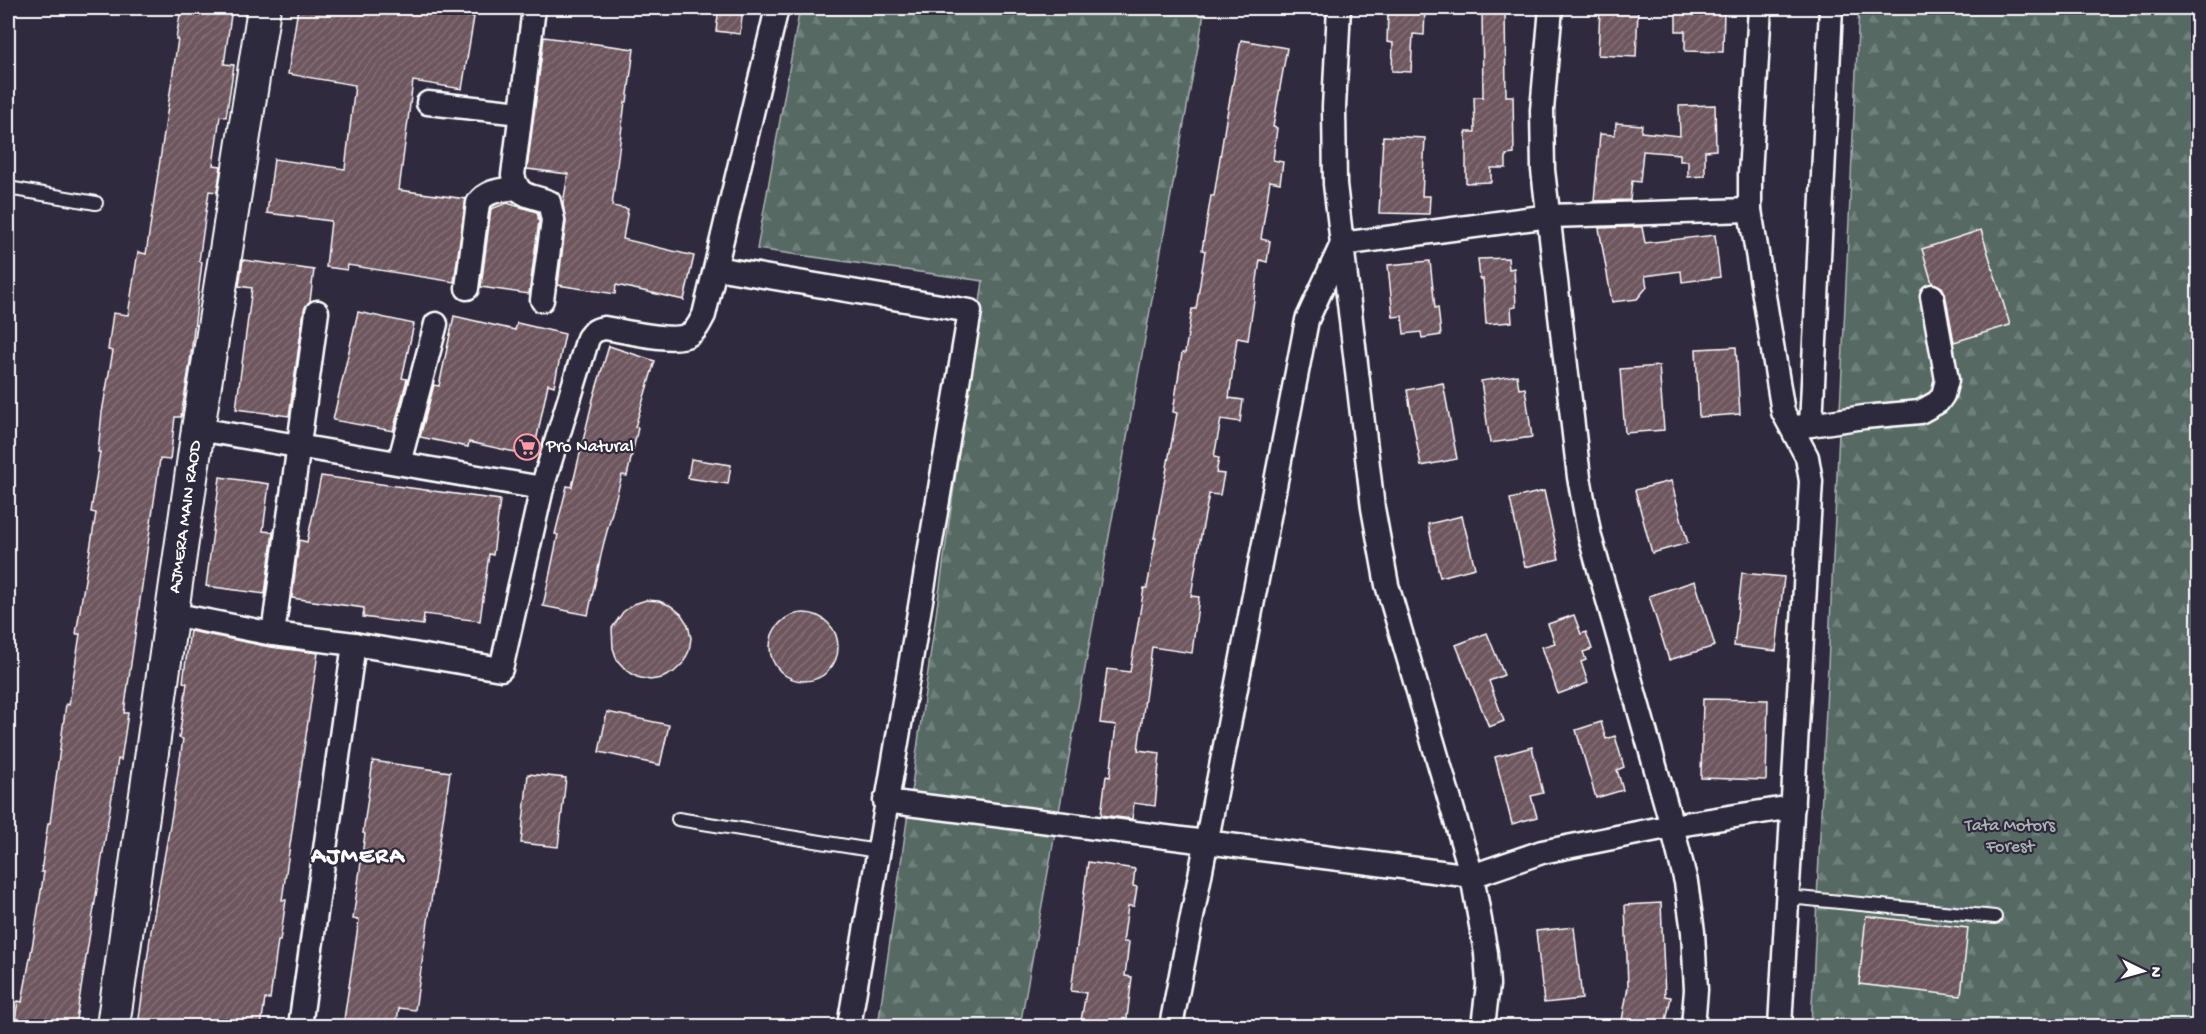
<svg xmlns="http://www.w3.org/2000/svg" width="2206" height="1034" font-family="'Gochi Hand',sans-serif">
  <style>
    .forest { fill: url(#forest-firs); stroke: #aab4b2; stroke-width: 1.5 }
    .building { fill: url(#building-hatch); stroke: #fff; stroke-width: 1.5 }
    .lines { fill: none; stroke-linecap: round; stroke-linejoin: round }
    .lane-casing { stroke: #fff; stroke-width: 16 }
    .street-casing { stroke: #fff; stroke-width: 27 }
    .secondary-casing { stroke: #fff; stroke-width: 36 }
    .lane { stroke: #2f2a3d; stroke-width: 12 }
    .street { stroke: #2f2a3d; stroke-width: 22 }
    .secondary { stroke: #2f2a3d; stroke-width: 32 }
    .labels { text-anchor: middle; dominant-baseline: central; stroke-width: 4.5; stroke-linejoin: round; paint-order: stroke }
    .poi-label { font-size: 18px; fill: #fff; stroke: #2f2a3d; text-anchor: start }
    .street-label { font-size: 18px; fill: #fff; stroke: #2f2a3d }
    .park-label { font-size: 18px; fill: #aab4b2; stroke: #2f2a3d }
    .district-label { font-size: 24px; font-weight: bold; letter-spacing: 1.5px; fill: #fff; stroke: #2f2a3d }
  </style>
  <defs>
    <pattern id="forest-firs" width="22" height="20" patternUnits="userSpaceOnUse" patternTransform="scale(1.5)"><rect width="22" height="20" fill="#566a64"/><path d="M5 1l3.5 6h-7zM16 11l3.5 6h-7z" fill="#6f807b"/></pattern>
    <pattern id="building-hatch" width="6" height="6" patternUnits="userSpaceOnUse" patternTransform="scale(1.5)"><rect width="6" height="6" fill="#6e575e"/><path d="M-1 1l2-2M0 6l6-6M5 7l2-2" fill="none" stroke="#847076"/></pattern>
  </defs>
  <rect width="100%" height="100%" fill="#2f2a3d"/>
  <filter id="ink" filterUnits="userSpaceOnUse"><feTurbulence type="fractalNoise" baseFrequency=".0167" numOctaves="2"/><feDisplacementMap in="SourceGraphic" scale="12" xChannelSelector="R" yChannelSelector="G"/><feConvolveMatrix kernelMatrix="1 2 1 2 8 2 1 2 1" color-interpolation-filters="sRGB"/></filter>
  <g filter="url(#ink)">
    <!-- forest -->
    <g class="forest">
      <polygon points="800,8 1205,8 1020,1026 878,1026 983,281 757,249"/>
      <polygon points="1859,8 2198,8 2198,1026 1811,1026"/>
    </g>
    <!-- building -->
    <g class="building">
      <polygon points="181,8 232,8 224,64 234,65 226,117 220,116 213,165 221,166 217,192 209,191 199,261 202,262 190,362 181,417 175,417 170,460 160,459 124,713 128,713 121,760 118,759 75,1026 14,1026 18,1001 22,1002 33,942 44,872 41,872 48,823 50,823 66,704 69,705 80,634 76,634 96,513 91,512 100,452 98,452 102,412 113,351 108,350 113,313 128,315 138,252 146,254 178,39 176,39"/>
      <polygon points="298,8 418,8 474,17 462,89 413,81 399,190 466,199 454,282 348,265 347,270 326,267 331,221 267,213 274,159 345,169 355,85 288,74"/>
      <polygon points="719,8 743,8 740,34 716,31"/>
      <polygon points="1392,8 1425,8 1424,35 1413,34 1411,72 1392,71 1393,43 1387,42 1388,13 1392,13"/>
      <polygon points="1482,8 1505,8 1506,96 1513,96 1514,154 1506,155 1506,168 1491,168 1491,182 1466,183 1466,132 1475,132 1474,97 1483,97"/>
      <polygon points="1600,8 1625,8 1625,10 1638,10 1636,57 1598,55"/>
      <polygon points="1676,8 1724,8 1723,52 1685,51 1685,31 1676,31"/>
      <polygon points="544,37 634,49 627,102 625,102 612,206 628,209 623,239 694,256 684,300 616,285 615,294 558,285 566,222 563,204 568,174 527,169"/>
      <polygon points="1241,40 1287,48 1273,127 1277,128 1273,160 1283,162 1280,183 1270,181 1261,239 1270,241 1267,262 1260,260 1248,340 1237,338 1229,398 1243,400 1240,422 1221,419 1214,457 1219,458 1216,473 1224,474 1220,495 1209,494 1199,546 1191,596 1199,597 1192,653 1152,647 1138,750 1160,753 1155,806 1134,803 1132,819 1101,815 1106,776 1110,777 1116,725 1100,723 1107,669 1130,672 1144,588 1147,588 1156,538 1154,538 1177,413 1173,412 1182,353 1185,353 1192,309 1196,309 1205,251 1202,250 1211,196 1214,196 1226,120"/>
      <polygon points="1715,105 1716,150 1705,151 1705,176 1688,177 1688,161 1680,161 1680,154 1643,151 1640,182 1632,181 1630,200 1594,201 1600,134 1615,135 1616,123 1642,125 1641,132 1680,136 1679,106"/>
      <polygon points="1383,136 1425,138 1422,196 1430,196 1429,214 1379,213"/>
      <polygon points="507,203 537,212 539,221 529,294 481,287 491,209"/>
      <polygon points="1628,227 1642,227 1645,243 1715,235 1720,277 1682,282 1681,271 1645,276 1647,287 1637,299 1612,302 1599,228"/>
      <polygon points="1981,230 2010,325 1954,342 1945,293 1942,287 1932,283 1922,249"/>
      <polygon points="1508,258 1509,269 1514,268 1516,307 1511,308 1512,322 1486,324 1483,279 1480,279 1478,259"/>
      <polygon points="243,260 314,270 310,301 304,310 289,416 236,409 252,288 239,286"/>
      <polygon points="1430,261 1435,308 1438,307 1441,335 1422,338 1421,332 1404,334 1402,316 1393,317 1388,265"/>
      <polygon points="358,312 414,324 402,378 407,379 393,431 333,420"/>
      <polygon points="454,316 515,330 517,323 565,334 554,386 548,384 533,456 469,442 468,447 420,437 434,385 439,386"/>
      <polygon points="609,346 655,361 635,427 638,428 627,476 622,475 603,546 588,615 543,606 558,535 555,534 567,486 572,487 593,399"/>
      <polygon points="1736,347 1740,414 1699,417 1696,349"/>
      <polygon points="1659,366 1664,430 1625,433 1620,369"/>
      <polygon points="1517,375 1519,389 1525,388 1532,437 1490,443 1481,381"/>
      <polygon points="1443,383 1457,459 1421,466 1407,390"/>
      <polygon points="691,459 731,465 728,484 688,478"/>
      <polygon points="321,476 500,500 493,555 489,554 480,621 424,614 423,625 363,617 364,608 292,598 299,540 307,542"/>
      <polygon points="220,477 269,484 263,531 273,532 265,594 206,586"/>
      <polygon points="1671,481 1688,543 1652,553 1635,490"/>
      <polygon points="1544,491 1559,559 1525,567 1510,499"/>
      <polygon points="1462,516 1475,568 1440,577 1428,524"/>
      <polygon points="1742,573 1784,577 1776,651 1734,646"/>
      <polygon points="1695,581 1715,646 1669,660 1649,596"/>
      <polygon points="646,600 659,601 671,606 681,614 688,625 691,638 689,651 683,663 674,672 662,678 650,680 637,677 626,670 617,660 613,648 612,628 623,612 634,604"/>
      <circle cx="804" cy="647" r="34"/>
      <polygon points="1574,615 1581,634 1586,632 1592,649 1583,652 1586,660 1581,662 1588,683 1558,694 1542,647 1555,643 1548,624"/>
      <polygon points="190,631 270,647 318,653 282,900 286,900 280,941 278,941 270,999 265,999 261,1026 138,1026 151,931 172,814 183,739 179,738 187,683 183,682"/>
      <polygon points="1487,633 1504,675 1489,681 1504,721 1489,727 1456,645"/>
      <polygon points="1703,699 1768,700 1766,780 1701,778"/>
      <polygon points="607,712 669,725 660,765 599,752"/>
      <polygon points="1601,722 1606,739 1615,736 1624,767 1617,770 1623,790 1596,798 1576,730"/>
      <polygon points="1532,747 1543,793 1531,796 1537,817 1512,824 1495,757"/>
      <polygon points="373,761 450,772 415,1010 399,1008 396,1026 343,1026 359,920 353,919 365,834 363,833"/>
      <polygon points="528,774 566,778 558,847 521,843"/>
      <polygon points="1088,862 1135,869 1133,886 1137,887 1134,906 1128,906 1123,942 1129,942 1125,976 1132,977 1126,1026 1080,1026 1086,993 1071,991"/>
      <polygon points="1661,903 1665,996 1671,997 1665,1026 1621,1026 1628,987 1625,905"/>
      <polygon points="1866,916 1968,928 1961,996 1859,984"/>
      <polygon points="1574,927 1582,999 1544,1003 1536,931"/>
    </g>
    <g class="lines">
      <!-- lane casing -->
      <g class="lane-casing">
        <g id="lane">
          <polyline points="8,188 96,203"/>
          <polyline points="678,819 877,851"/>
          <polyline points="1788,897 1995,917"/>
        </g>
      </g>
      <!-- street casing -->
      <g class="street-casing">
        <g id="street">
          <path d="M534,8L513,175C519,199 529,194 549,202L553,220L542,300"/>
          <polyline points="1339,8 1334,107 1335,184 1373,508 1387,585 1472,876 1486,953 1488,985 1483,1026"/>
          <polyline points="1551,8 1542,110 1543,170 1579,477 1590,537 1672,826 1686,882 1693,932 1696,990 1693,1026"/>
          <polyline points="1760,8 1750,174 1750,210 1783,412 1807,457 1811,481 1780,1026"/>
          <polyline points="428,103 520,113"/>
          <polyline points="716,268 970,311 849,1026"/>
          <path d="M467,288L478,203C487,190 502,190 516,188"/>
          <polyline points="1811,425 1831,8"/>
          <polyline points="1797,427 1864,417 1920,412 1938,402 1943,395 1947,380 1932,296"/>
          <polyline points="198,429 542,488"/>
          <polyline points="399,463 436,324"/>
          <path d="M172,614L273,634L354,644L501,669L542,488L588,338C593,331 597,329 605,328C624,331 675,344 690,334C697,330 700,322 704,315L777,8"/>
          <polyline points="273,634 317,312"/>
          <polyline points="885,801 1472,876 1542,852 1672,826 1793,807"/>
          <polyline points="300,1026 354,644"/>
          <polyline points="1171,1026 1307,320 1342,244 1549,216 1750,210"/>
        </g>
      </g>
      <!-- secondary casing -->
      <g class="secondary-casing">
        <polyline id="secondary" points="113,1026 198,429 264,8"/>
      </g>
      <!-- lane -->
      <use href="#lane" class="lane"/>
      <!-- street -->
      <use href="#street" class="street"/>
      <!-- secondary -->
      <use href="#secondary" class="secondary"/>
    </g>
  </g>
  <!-- icons -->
  <defs>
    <g id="supermarket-ring" transform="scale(1.35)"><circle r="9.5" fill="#2f2a3d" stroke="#ff9aa2" stroke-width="1.5"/><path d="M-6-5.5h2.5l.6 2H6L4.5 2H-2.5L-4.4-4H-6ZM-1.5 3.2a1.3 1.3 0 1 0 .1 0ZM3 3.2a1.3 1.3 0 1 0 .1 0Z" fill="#ff9aa2"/></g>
  </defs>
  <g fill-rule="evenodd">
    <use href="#supermarket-ring" x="527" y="447"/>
  </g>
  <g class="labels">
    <!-- poi labels -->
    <g class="poi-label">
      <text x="546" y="447">Pro Natural</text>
    </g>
    <!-- street labels -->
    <g class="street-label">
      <text transform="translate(186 517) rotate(-82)">AJMERA MAIN RAOD</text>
    </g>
    <!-- park labels -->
    <g class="park-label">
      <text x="2010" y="826">Tata Motors<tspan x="2010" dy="21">Forest</tspan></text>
    </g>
    <!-- district labels -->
    <g class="district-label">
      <text x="358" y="857">AJMERA</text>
    </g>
  </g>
  <!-- margin -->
  <rect width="2206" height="1034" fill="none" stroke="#2f2a3d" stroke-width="30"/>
  <rect x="15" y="15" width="2176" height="1004" fill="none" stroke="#fff" stroke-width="2" filter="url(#ink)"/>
  <!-- north arrow -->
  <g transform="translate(2143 971) rotate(95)" stroke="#2f2a3d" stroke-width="4.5" paint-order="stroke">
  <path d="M0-4.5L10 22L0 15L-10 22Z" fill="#ffffff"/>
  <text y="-9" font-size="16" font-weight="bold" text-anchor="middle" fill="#ffffff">N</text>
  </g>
</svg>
